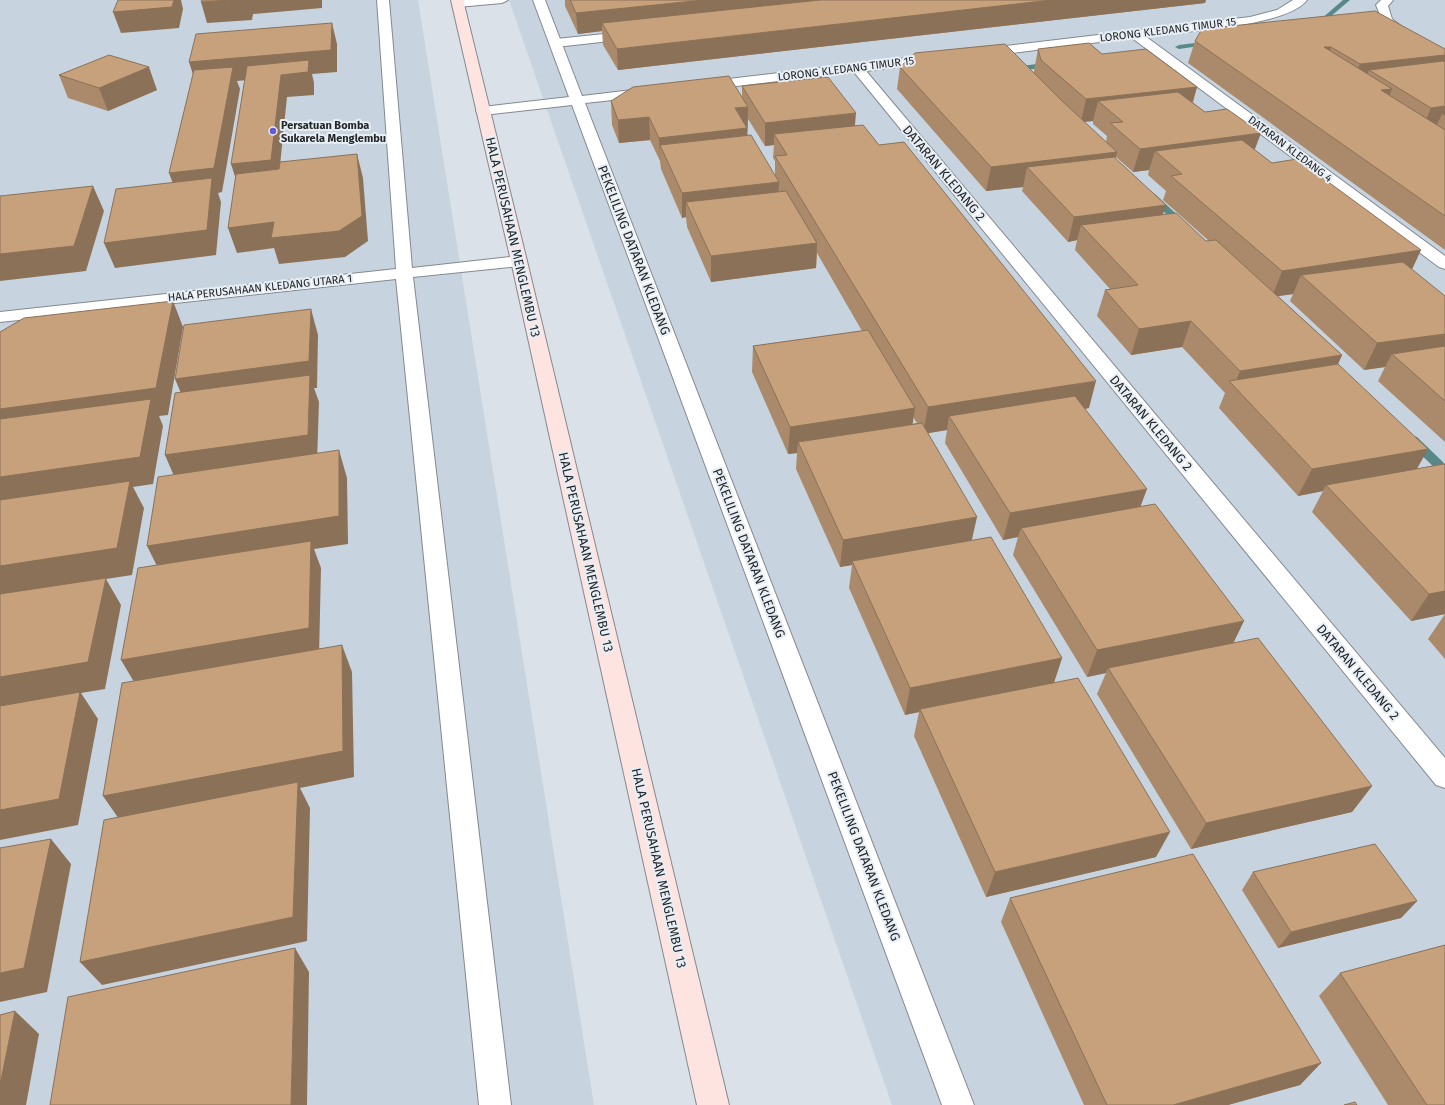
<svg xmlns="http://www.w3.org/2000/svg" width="1445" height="1105" font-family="'Fira Sans',sans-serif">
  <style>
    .built { fill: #c7d4df }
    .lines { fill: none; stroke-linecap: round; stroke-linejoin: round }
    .stream { fill: #598889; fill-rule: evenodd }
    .lane-casing { stroke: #83898f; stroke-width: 2 }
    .street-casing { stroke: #83898f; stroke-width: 2 }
    .secondary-casing { stroke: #83898f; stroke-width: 2 }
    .lane { fill: #fff; fill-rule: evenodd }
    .street { fill: #fff; fill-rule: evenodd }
    .secondary { fill: #fee4e0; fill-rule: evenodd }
    .wall { fill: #aa8a6b; fill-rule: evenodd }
    .shaded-wall { fill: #8b7157 }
    .building { fill: #c6a17c; stroke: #8b7157 }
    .poi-dot { fill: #6857d1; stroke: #e7eef5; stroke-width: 1.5 }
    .labels { text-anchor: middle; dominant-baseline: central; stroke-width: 4; stroke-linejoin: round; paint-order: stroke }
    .far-street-label { font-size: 11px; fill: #232628; stroke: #e7eef5 }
    .far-poi-label { font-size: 11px; font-weight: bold; fill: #232628; stroke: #e7eef5; text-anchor: start }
    .street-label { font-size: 13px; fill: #232628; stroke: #e7eef5 }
  </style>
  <rect width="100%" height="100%" fill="#dae1e8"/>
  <!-- built -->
  <g class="built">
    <polygon points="0,0 418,0 594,1105 0,1105"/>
    <polygon points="509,0 1445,0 1445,1105 892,1105"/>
  </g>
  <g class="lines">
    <!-- stream -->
    <g class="stream">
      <polygon points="1343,0 1350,0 1317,28 1313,28 1313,26"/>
      <polygon points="1211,41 1215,43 1213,44 1179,49 1175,47 1179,45"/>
      <polygon points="1053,62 1056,62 1056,66 1026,70 1024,72 1029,77 1028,79 1022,79 1016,72 1021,66"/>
      <polygon points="1152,193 1155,194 1187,224 1189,226 1187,228 1181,228 1149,198 1148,196 1149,194"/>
      <polygon points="1413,436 1417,437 1445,464 1445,475 1441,474 1409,443 1407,440 1409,437"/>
    </g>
    <!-- lane casing -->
    <g class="lane-casing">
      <polygon id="lane" points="633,31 637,32 639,35 637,38 556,47 552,46 550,43 552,40 556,39"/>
    </g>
    <!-- street casing -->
    <g class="street-casing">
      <g id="street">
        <polygon points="377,0 389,0 412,268 519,256 525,258 527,261 525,264 519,266 413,277 511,1105 479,1105 396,279 0,322 0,312 396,269"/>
        <polygon points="508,0 502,3 458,7 452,4 454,2 465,0"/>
        <polygon points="533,0 545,0 582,96 649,88 654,89 655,92 654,95 649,96 585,103 974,1105 942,1105 572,105 483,115 478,114 476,111 478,108 483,107 569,97"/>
        <path d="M1293,0H1307C1287,27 1178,32 1145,36L1445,256V269L1439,267L1132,38L981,57L977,56L975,53L977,50L981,49L1250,17L1277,10Z"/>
        <polygon points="1381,0 1393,0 1388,6 1392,19 1415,37 1445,54 1445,63 1407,43 1383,22 1376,5"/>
        <polygon points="933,55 937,56 939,59 937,62 866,71 1445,758 1445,788 1436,785 854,72 703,90 698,89 697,86 698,83 703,82"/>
      </g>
    </g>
    <!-- secondary casing -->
    <g class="secondary-casing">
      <polygon id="secondary" points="451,0 463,0 527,261 729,1105 697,1105 511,261"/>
    </g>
    <!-- lane -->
    <use href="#lane" class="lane"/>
    <!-- street -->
    <use href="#street" class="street"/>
    <!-- secondary -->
    <use href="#secondary" class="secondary"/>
  </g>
  <!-- wall -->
  <g class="wall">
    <polygon points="565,0 1206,0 1205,3 618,70 603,45 602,31 578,34 565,6"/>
    <polygon points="1195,41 1445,49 1445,250 1188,63"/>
    <path d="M1038,49L1102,54L1197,87L1193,103L1412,270L1445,296V442L1378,381L1385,367L1364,370L1290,301L1293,294L1278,296L1342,355L1338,364L1416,469L1445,465V659L1428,639L1445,614L1411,621L1312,512L1323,491L1298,496L1219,408L1225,393L1182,347L1131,355L1097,316L1105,290L1110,289L1075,250L1077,240L1068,242L1022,191L1023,187L986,191L897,89L900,67L1034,74V71ZM1093,121V124L1107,136L1106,142L1084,122ZM1116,157L1133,172L1149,170L1148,175L1166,191L1163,200L1209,241H1206L1163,215L1115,158Z"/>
    <polygon points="59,75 157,90 108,111 68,98"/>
    <path d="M742,86L855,126L1089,408L1085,409L1140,507L1233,643L1372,786L1352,812L1191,849L1097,694L1106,673L1087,677L1013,555L1018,537L1003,540L945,443L947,430L928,433L972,540L1062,658L1054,683L1156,857L986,897L914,736L919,712L905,715L849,588L852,565L840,567L796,469L797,453L788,454L752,372L753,346L862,331L817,253L816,268L711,282L687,227L686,217L682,218L661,169L660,161L650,140L619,143L612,125L611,101L742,96ZM748,119L765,146L774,145L773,158L775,161V175L747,136ZM913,417L917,423L912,424Z"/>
    <polygon points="1253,872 1417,901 1401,918 1278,948 1242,890"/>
    <polygon points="1010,898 1321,1063 1300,1085 1228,1105 1084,1105 1001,922"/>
    <polygon points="1340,973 1445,1105 1388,1105 1319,996"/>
  </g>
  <!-- shaded-wall -->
  <g class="shaded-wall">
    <polygon points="174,0 181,0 183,9 179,28 121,33 113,12"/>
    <polygon points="232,0 322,0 322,8 253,14 252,20 207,23 201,2"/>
    <polygon points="704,0 907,0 602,23 602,31 578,34 576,13"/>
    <polygon points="1052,0 1206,0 1205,3 618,70 617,49"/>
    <polygon points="332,23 337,44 337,72 312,74 314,83 314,95 287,97 278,185 239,189 231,164 280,77 237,81 240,89 222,192 218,193 221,202 216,255 115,268 104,243 178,197 169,173 196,84 189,62"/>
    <polygon points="1324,47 1331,47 1323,68"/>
    <polygon points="1445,55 1445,73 1369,70 1362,85 1351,86 1360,64"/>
    <polygon points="149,67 157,90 108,111 99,88"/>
    <polygon points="1197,87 1190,109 1098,101 1093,121 1081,122 1086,99"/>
    <polygon points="1392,89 1382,112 1381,90"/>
    <polygon points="1445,106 1445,116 1442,114 1435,129 1421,131 1431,108"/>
    <polygon points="748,107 747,152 660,145 660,161 659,138 735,108"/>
    <polygon points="856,113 854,136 774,134 774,145 765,146 765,123"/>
    <polygon points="649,117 650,140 619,143 618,120"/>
    <polygon points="1261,133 1252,157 1155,151 1149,170 1133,172 1140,149"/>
    <polygon points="1117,152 1111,176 1027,167 1023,187 986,191 991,167"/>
    <polygon points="357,154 363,178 368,241 345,257 279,264 274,248 237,253 228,228"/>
    <polygon points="779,182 778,206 686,202 686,217 682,218 682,193"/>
    <polygon points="93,186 104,211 86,271 0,281 0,254"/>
    <polygon points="1166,205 1158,230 1081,225 1077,240 1068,242 1074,217"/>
    <polygon points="817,243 816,268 711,282 711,256"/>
    <polygon points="1421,250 1409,276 1301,275 1293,294 1272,297 1282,271"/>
    <polygon points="173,301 183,327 168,415 159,416 163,426 153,484 133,487 144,508 132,575 106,579 121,605 105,689 81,693 98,719 78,825 0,840 0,409"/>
    <polygon points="311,309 318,335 317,388 314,388 319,402 317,462 177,483 165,455 186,405 175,379"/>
    <polygon points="1191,321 1182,347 1131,355 1139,329"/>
    <polygon points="1445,334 1445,358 1392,354 1385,367 1364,370 1377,343"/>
    <polygon points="1342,355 1330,382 1234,386 1240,371"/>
    <polygon points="1096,381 1089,408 957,429 949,416 947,430 923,434 928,407"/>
    <polygon points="915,408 911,435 798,442 797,453 788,454 790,427"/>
    <polygon points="1428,449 1413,476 1326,485 1323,491 1298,496 1312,469"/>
    <polygon points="339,450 347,478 348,544 314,549 321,568 319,656 137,687 121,660 161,574 147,546"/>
    <polygon points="1147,489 1137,516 1021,528 1018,537 1003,540 1010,513"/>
    <polygon points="977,517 971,544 852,561 852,565 840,567 843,540"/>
    <polygon points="1445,591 1445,614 1411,621 1429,594"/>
    <polygon points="1244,621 1231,648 1108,668 1106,673 1087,677 1097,650"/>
    <polygon points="342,645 352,672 354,777 300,788 310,808 307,941 102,985 80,962 121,822 103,796"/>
    <polygon points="1062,658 1053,685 920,709 919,712 905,715 910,688"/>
    <polygon points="1372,786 1352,812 1191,849 1206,823"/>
    <polygon points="1170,832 1156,857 986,897 995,872"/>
    <polygon points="51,839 71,864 47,992 0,1002 0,973"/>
    <polygon points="1417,901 1401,918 1278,948 1291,932"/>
    <polygon points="295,948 309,972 307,1105 291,1105"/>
    <polygon points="15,1011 39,1034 26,1105 0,1105 0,1085"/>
    <polygon points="1321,1063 1300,1085 1228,1105 1173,1105"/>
  </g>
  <!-- building -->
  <g class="building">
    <polygon points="118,0 174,0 172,7 113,12"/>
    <polygon points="202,0 232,0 201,2"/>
    <polygon points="570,0 704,0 576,13"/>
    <polygon points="820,0 1052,0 617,49 602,23"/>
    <polygon points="1375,11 1445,49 1445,55 1360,64 1331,47 1324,47 1392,89 1381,90 1445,130 1445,216 1195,41 1202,29"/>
    <polygon points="332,23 331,50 189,62 196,34"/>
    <polygon points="1089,43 1102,54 1146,49 1197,87 1086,99 1041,60 1038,49"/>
    <polygon points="1005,44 1061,100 1117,152 991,167 900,67 915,53"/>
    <polygon points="109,55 149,67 99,88 59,75"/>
    <polygon points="309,60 308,72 281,75 271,160 231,164 247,66"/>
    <polygon points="1443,61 1445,62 1445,106 1431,108 1369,70"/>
    <polygon points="233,67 214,168 169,173 194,70"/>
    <polygon points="729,76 748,107 735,108 747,128 659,138 649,117 618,120 611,101 633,87"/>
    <polygon points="828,77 856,113 765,123 742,86"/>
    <polygon points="1178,92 1205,112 1227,109 1261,133 1140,149 1110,123 1123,122 1098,101"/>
    <polygon points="863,125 879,145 904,142 1096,381 928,407 775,156 787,155 774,134"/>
    <polygon points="751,135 779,182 682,193 660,145"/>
    <polygon points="1242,140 1272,163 1297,159 1421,250 1282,271 1171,176 1182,174 1155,151"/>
    <polygon points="357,154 362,216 339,231 271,238 274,222 228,228 236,174 279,169 280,162"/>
    <polygon points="1114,157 1166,205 1074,217 1027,167"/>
    <polygon points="212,178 207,230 104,243 116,189"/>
    <polygon points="93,186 74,246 0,254 0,196"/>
    <polygon points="786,191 817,243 711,256 686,202"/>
    <polygon points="1176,213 1206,241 1216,240 1342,355 1240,371 1191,321 1139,329 1105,290 1138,285 1081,225"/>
    <polygon points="1403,262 1445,296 1445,334 1377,343 1301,275"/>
    <polygon points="173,301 156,388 0,409 0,332 24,318"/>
    <polygon points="311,309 309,361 175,379 184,325"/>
    <polygon points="868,330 915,408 790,427 753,346"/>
    <polygon points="1445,346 1445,401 1392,354"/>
    <polygon points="1338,364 1428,449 1312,469 1229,381"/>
    <polygon points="310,375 308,435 165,455 175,393"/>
    <polygon points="1075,396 1147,489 1010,513 949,416"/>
    <polygon points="151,399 140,457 0,477 0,419"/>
    <polygon points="922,423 977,517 843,540 798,442"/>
    <polygon points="339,450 339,516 147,546 158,477"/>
    <polygon points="1444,464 1445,465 1445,591 1429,594 1326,485"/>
    <polygon points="130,481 117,548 0,566 0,500"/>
    <polygon points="1155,504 1244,621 1097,650 1021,528"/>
    <polygon points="991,537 1062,658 910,688 852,561"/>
    <polygon points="311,541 309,628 121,660 138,568"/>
    <polygon points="106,578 88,662 0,677 0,594"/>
    <polygon points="1258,638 1372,786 1206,823 1108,668"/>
    <polygon points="342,645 343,751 103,796 122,683"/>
    <polygon points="1078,678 1170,832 995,872 920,709"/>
    <polygon points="80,692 59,799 0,810 0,706"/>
    <polygon points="298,782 293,917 80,962 104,820"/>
    <polygon points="51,839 24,968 0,973 0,848"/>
    <polygon points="1375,844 1417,901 1291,932 1253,872"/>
    <polygon points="1193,854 1321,1063 1173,1105 1107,1105 1010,898"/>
    <polygon points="1445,945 1445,1105 1427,1105 1340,973"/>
    <polygon points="295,948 291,1105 50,1105 68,997"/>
    <polygon points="15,1011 0,1085 0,1015"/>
    <polygon points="1355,1102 1357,1105 1344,1105"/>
  </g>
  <!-- markers -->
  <circle class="poi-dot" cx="273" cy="131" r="4"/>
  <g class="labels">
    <!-- far-street labels -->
    <g class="far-street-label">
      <text transform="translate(1168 30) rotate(-7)">LORONG KLEDANG TIMUR 15</text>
      <text transform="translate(846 69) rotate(-7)">LORONG KLEDANG TIMUR 15</text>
      <text transform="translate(1290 149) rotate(37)">DATARAN KLEDANG 4</text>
      <text transform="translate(260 288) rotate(-6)">HALA PERUSAHAAN KLEDANG UTARA 1</text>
    </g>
    <!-- far-poi labels -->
    <g class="far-poi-label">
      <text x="281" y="125">Persatuan Bomba<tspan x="281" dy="13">Sukarela Menglembu</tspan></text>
    </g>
    <!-- street labels -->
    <g class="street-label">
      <text transform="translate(944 173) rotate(50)">DATARAN KLEDANG 2</text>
      <text transform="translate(513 237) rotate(77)">HALA PERUSAHAAN MENGLEMBU 13</text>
      <text transform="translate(634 250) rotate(69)">PEKELILING DATARAN KLEDANG</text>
      <text transform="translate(1151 423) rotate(50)">DATARAN KLEDANG 2</text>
      <text transform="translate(586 552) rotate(77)">HALA PERUSAHAAN MENGLEMBU 13</text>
      <text transform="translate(749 553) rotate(69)">PEKELILING DATARAN KLEDANG</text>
      <text transform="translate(1358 672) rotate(50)">DATARAN KLEDANG 2</text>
      <text transform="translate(864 856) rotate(69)">PEKELILING DATARAN KLEDANG</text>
      <text transform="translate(659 868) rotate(77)">HALA PERUSAHAAN MENGLEMBU 13</text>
    </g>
  </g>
</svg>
